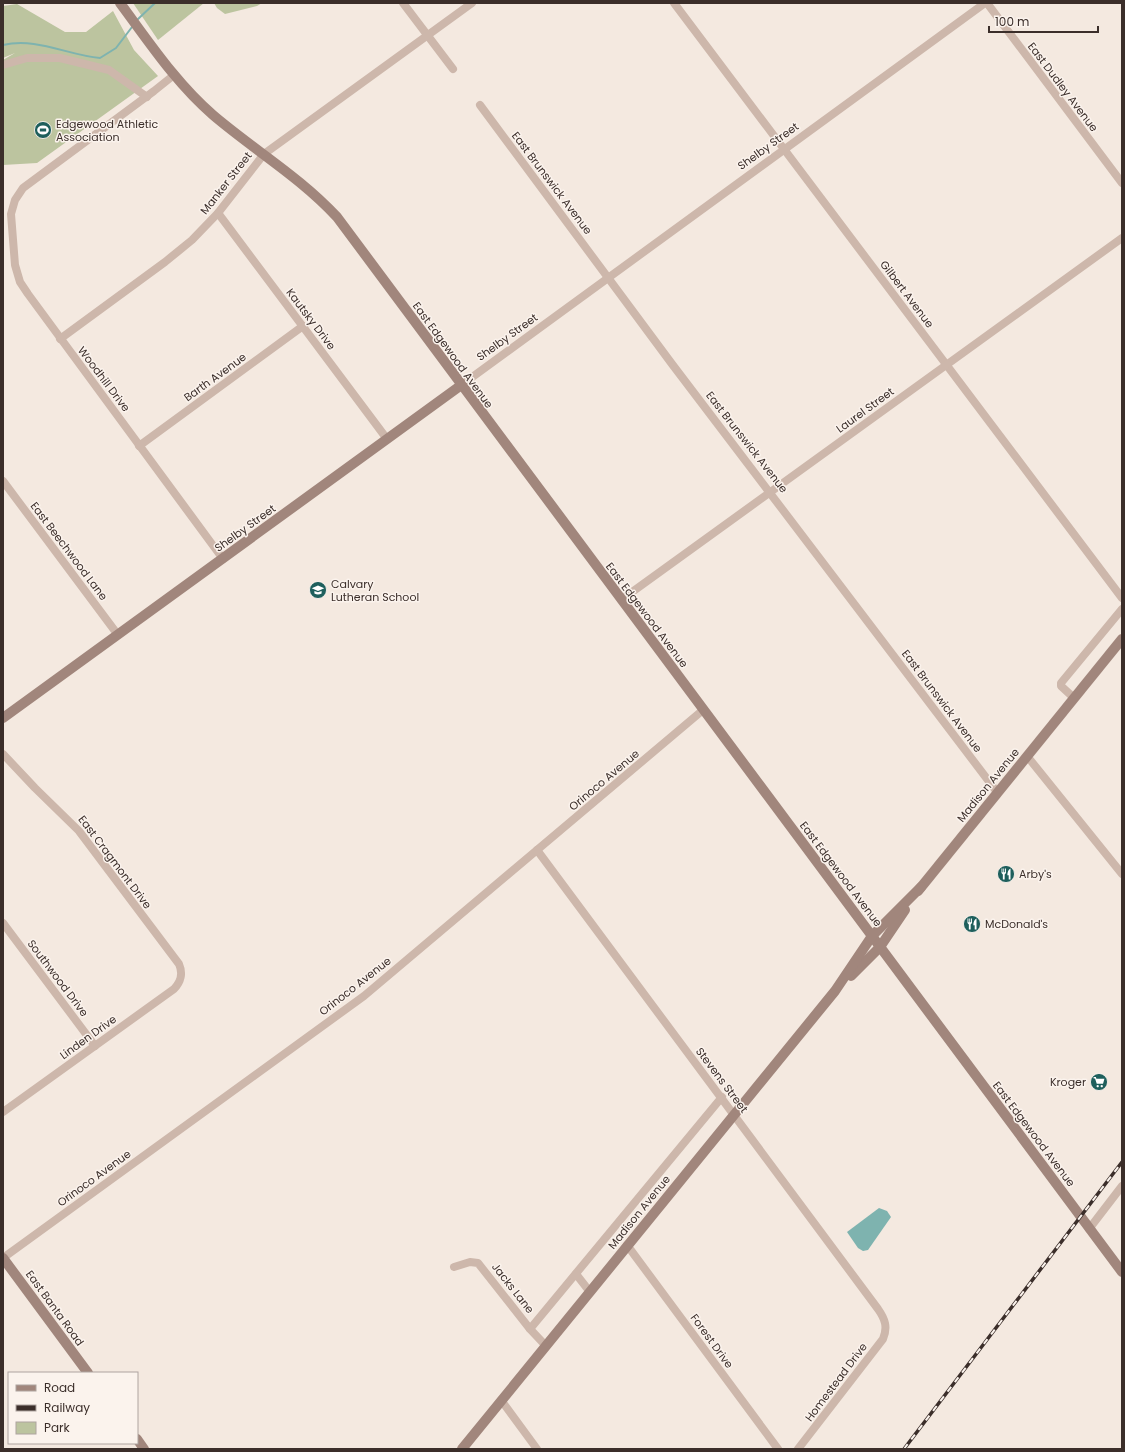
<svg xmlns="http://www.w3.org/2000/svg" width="1125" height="1452" font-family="Poppins,sans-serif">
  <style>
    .green { fill: #bcc49f }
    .water { fill: #7eb3af }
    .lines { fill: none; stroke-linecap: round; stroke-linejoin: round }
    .stream { stroke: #7eb3af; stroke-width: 2 }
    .street { stroke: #cdb7ab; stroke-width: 8 }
    .secondary { stroke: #a1867c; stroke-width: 10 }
    .rail-casing { stroke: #3b2e2a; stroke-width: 3.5 }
    .rail { stroke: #fbf3ed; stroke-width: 2; stroke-dasharray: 6; stroke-linecap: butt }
    .labels { text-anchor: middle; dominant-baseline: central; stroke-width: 3; stroke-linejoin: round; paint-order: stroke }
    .street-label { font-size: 11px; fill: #3b2e2a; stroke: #fbf3ed }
    .poi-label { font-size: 11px; fill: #3b2e2a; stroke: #fbf3ed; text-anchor: start }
  </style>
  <rect width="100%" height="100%" fill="#f4e9e0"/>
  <!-- green -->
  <g class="green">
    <polygon points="133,3 204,3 158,40"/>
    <polygon points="214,3 262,3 257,6 225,14 217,8"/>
    <polygon points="17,4 65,32 86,32 113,11 134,50 158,76 37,163 3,165 3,60 15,53 3,58 3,6"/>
  </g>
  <!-- water -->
  <polygon class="water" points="879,1208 887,1211 891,1217 868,1250 863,1251 858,1248 847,1232"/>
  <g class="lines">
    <!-- stream -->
    <g class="stream">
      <polyline points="137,20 155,3"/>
      <path d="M3,45C36,37 67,55 100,58L116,48L132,27"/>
    </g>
    <!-- street -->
    <g class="street">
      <polyline points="403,3 453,69"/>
      <polyline points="674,3 1122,598"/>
      <polyline points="987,3 1122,183"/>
      <polyline points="3,65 27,58 60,58 109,70 147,97"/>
      <polyline points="174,75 154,91 23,188 15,200 11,214 15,265 20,282 28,294 223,559"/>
      <polyline points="480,105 672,364 997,792"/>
      <polyline points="218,213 387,439"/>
      <polyline points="60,339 165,262 192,240 218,213 264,154 472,3"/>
      <polyline points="460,386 985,3"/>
      <polyline points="139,446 303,326"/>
      <polyline points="3,481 118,635"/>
      <polyline points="621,600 1122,238"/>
      <polyline points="1074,698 1061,686 1061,683 1122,609"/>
      <path d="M3,754L35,788L79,831L179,964C183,973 181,982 174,989L3,1112"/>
      <polyline points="1027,756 1122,874"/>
      <path d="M537,850L878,1309C885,1319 888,1327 883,1339L798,1449"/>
      <polyline points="3,923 95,1046"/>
      <polyline points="1089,1229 1122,1186"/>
      <polyline points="627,1245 778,1449"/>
      <polyline points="3,1258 364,996 703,710"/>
      <polyline points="454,1267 470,1262 478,1263 530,1329 546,1346"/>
      <polyline points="576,1274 590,1292"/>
      <polyline points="530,1329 722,1097"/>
      <polyline points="501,1400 537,1449"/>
    </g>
    <!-- secondary -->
    <g class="secondary">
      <path d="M120,3C149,42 176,83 213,115C254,150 300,177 337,217L1122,1272"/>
      <polyline points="3,718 460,386"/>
      <polyline points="918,891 1122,639"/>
      <polyline points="851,976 880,947 905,910"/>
      <polyline points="3,1258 88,1373"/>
      <polyline points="137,1439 144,1449"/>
      <polyline points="462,1449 835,991 872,936 921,887"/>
    </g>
    <!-- rail casing -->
    <g class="rail-casing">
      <polyline id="rail" points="904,1449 1122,1162"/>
    </g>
    <!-- rail -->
    <use href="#rail" class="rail"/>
  </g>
  <!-- icons -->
  <defs>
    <g id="stadium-disc" transform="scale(0.9)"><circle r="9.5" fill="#1e5f5c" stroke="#fbf3ed"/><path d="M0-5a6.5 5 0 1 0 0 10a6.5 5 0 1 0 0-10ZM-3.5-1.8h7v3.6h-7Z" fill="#fff"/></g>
    <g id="school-disc" transform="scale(0.9)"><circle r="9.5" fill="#1e5f5c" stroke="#fbf3ed"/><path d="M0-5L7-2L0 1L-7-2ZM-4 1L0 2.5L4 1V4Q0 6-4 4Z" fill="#fff"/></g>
    <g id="restaurant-disc" transform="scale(0.9)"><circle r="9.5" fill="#1e5f5c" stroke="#fbf3ed"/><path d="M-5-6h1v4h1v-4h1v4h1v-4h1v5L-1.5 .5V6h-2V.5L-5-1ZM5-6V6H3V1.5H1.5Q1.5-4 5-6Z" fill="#fff"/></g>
    <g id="supermarket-disc" transform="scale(0.9)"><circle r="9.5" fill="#1e5f5c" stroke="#fbf3ed"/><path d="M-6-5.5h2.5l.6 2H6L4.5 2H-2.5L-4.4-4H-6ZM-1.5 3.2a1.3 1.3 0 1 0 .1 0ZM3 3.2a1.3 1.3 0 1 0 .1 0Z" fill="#fff"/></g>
  </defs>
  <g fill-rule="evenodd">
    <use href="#stadium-disc" x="43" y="130"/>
    <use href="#school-disc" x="318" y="590"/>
    <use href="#restaurant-disc" x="1006" y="874"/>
    <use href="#restaurant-disc" x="972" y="924"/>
    <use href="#supermarket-disc" x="1099" y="1082"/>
  </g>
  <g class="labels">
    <!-- street labels -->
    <g class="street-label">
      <text transform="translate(1063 87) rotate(53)">East Dudley Avenue</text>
      <text transform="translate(768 146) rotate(-36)">Shelby Street</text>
      <text transform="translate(226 183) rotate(-52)">Manker Street</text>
      <text transform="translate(552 183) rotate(53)">East Brunswick Avenue</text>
      <text transform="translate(907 294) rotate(53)">Gilbert Avenue</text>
      <text transform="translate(311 319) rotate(53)">Kautsky Drive</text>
      <text transform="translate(507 337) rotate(-36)">Shelby Street</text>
      <text transform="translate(453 355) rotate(54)">East Edgewood Avenue</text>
      <text transform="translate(215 377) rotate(-36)">Barth Avenue</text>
      <text transform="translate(104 379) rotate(53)">Woodhill Drive</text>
      <text transform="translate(865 410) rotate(-36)">Laurel Street</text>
      <text transform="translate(747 442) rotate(52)">East Brunswick Avenue</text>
      <text transform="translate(245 528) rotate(-36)">Shelby Street</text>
      <text transform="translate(69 551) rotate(53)">East Beechwood Lane</text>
      <text transform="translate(647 615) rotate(53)">East Edgewood Avenue</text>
      <text transform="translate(942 701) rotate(53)">East Brunswick Avenue</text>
      <text transform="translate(604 780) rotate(-40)">Orinoco Avenue</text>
      <text transform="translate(988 785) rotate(-51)">Madison Avenue</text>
      <text transform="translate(115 862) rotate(53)">East Cragmont Drive</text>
      <text transform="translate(841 874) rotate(53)">East Edgewood Avenue</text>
      <text transform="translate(58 978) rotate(53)">Southwood Drive</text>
      <text transform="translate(355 986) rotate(-38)">Orinoco Avenue</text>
      <text transform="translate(88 1037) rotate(-36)">Linden Drive</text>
      <text transform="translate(722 1080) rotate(53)">Stevens Street</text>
      <text transform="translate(1034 1134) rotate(53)">East Edgewood Avenue</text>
      <text transform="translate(94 1178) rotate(-36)">Orinoco Avenue</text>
      <text transform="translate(639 1212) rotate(-51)">Madison Avenue</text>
      <text transform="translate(513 1288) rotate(52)">Jacks Lane</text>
      <text transform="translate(55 1308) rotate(54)">East Banta Road</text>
      <text transform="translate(712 1341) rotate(54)">Forest Drive</text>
      <text transform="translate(836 1382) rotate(-53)">Homestead Drive</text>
    </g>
    <!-- poi labels -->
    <g class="poi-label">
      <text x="56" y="124">Edgewood Athletic<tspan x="56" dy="13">Association</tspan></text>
      <text x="331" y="584">Calvary<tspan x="331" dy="13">Lutheran School</tspan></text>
      <text x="1019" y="874">Arby's</text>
      <text x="985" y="924">McDonald's</text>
      <text x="1086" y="1082" text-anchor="end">Kroger</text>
    </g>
  </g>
  <!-- border -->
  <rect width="1125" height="1452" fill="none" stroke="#3b2e2a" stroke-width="8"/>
  <!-- legend -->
  <rect x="8" y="1372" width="130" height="72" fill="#fbf3ed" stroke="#aea49f"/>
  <rect x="16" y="1385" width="20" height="6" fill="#a1867c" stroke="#aea49f"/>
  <text x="44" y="1392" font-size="12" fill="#3b2e2a">Road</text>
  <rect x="16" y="1405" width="20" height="6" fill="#3b2e2a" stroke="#aea49f"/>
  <text x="44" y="1412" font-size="12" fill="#3b2e2a">Railway</text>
  <rect x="16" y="1422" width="20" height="12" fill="#bcc49f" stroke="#aea49f"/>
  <text x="44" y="1432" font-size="12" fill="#3b2e2a">Park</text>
  <!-- scale -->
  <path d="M989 26v6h109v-6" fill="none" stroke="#3b2e2a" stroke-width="2"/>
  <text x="995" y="26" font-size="12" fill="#3b2e2a" stroke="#fbf3ed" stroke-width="3" paint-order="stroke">100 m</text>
</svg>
